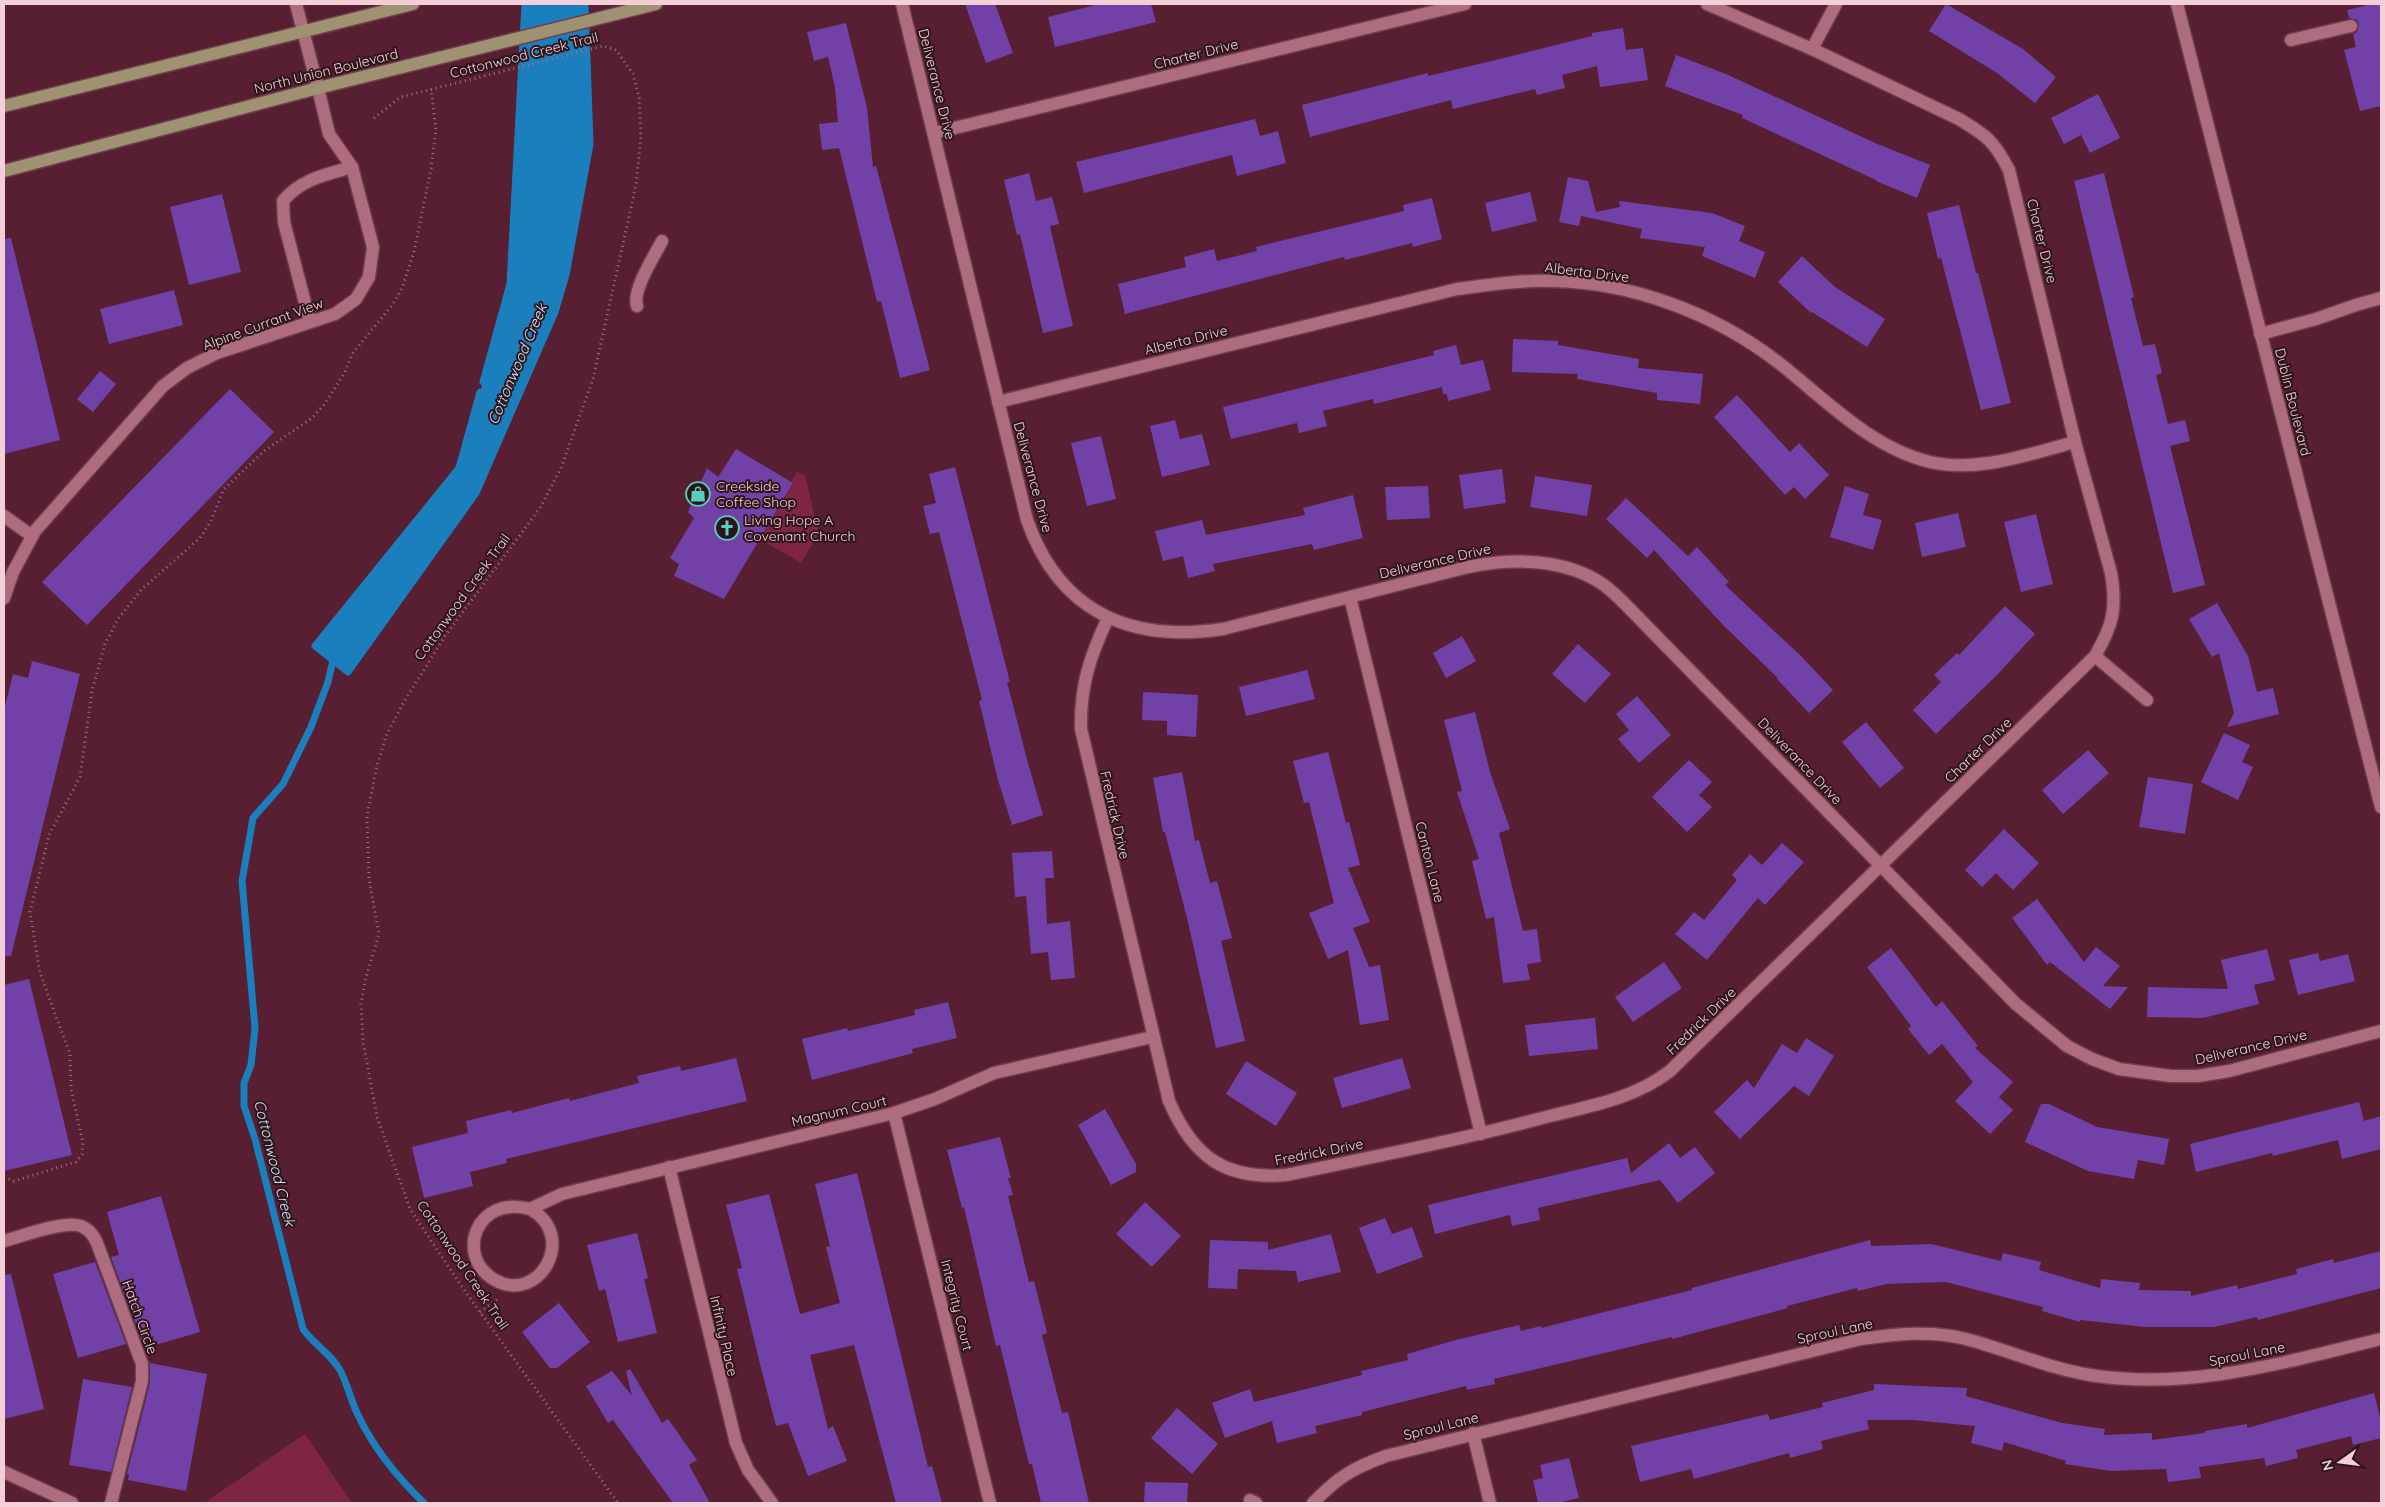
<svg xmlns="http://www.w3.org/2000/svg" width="2385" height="1507" font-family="Quicksand,sans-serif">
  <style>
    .green { fill: #7e2444 }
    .water { fill: #1b7fbe }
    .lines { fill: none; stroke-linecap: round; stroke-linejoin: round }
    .stream { stroke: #1b7fbe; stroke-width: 7 }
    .building { fill: #7241a8 }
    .lane-casing { stroke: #6e3d4e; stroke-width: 15 }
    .street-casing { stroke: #6e3d4e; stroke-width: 15 }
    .secondary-casing { stroke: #6e3d4e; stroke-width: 15 }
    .primary-casing { stroke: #6e3d4e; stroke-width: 15 }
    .path { stroke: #a1727f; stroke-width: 3; stroke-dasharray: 1 4; stroke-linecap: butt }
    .lane { stroke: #ae6d7e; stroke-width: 12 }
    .street { stroke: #ae6d7e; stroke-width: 12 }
    .secondary { stroke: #ae6d7e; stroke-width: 12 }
    .primary { stroke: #9f9271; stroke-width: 12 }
    .labels { text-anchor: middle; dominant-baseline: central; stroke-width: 4; stroke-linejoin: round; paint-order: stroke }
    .street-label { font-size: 14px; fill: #f4cfd7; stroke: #2d141b }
    .poi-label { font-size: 14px; fill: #f4cfd7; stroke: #2d141b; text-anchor: start }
    .water-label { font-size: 15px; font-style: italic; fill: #cfe7fb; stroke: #2d141b }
  </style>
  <rect width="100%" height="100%" fill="#571f31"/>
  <!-- green -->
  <g class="green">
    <polygon points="797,471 805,476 819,533 801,563 760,539 793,484 791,482"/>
    <polygon points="305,1434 352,1503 204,1503"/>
  </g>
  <!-- water -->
  <polygon class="water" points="525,4 585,4 590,144 566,275 555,312 476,493 348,672 315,646 459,468 510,284"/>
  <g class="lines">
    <!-- stream -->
    <g class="stream">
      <polyline points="483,382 510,284 525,4"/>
      <polyline points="480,392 459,468 315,646 348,672 476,493 555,312 566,275 590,144 585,4"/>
      <path d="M335,652L328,682L311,727L283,784L253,818L242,881L255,1028L251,1065L244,1083V1106L255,1139L303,1329C314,1345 332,1354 341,1372C348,1386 351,1401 358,1415C374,1449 397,1477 424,1503"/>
    </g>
  </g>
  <!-- building -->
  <g class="building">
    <polygon points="965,4 995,4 1013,53 986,63"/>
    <polygon points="1099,4 1151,4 1156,22 1055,47 1048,17"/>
    <polygon points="1946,4 2023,49 2056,77 2035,103 1997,73 1929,31"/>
    <polygon points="2372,4 2381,4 2381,106 2360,111 2344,50 2356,47 2353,34 2357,32 2359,25 2357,20 2349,18 2347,10"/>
    <polygon points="846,23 867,108 873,167 876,166 930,370 900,378 881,301 877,302 839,148 822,150 819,124 838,122 835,87 828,57 814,61 807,32"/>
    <polygon points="1623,28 1626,50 1643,48 1648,80 1600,87 1597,66 1562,75 1565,88 1537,95 1535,89 1453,109 1451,100 1310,137 1302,105 1428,73 1428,76 1500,59 1592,36 1592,33"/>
    <polygon points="1676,55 1726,74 1875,143 1930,165 1917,198 1876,181 1876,180 1742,118 1743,115 1665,86"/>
    <polygon points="2098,94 2120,138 2090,153 2081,135 2064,144 2051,118"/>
    <polygon points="1255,119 1260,136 1278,131 1286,163 1237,176 1232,155 1084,193 1076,162"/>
    <polygon points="1029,173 1036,201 1052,197 1059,224 1050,226 1073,326 1043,333 1020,234 1017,235 1004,180"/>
    <polygon points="2104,173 2134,297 2131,298 2143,346 2155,344 2162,373 2156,375 2168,424 2185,420 2190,441 2170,446 2205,585 2173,593 2074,181"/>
    <polygon points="1568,177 1588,181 1596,212 1620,207 1619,201 1712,213 1745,226 1739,241 1765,252 1755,278 1702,256 1705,247 1640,238 1642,229 1581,216 1579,226 1559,222"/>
    <polygon points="1530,192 1537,221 1492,232 1485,203"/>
    <polygon points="222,194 241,272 189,285 170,207"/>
    <polygon points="1432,198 1442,239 1413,247 1412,243 1345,260 1344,257 1125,314 1118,284 1186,267 1184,257 1214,249 1217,261 1257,251 1256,247 1404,211 1403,205"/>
    <polygon points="1959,205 1976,273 1978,273 2011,403 1981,410 1941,258 1938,259 1927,213"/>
    <polygon points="11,238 60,440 4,454 4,239"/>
    <polygon points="1802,256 1835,287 1885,319 1867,347 1812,312 1811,313 1778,282"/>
    <polygon points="174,290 183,325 109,344 100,309"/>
    <polygon points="1513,339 1558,341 1558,345 1639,359 1638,368 1703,374 1700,404 1657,400 1657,393 1577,379 1578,374 1512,372"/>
    <polygon points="1456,345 1461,365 1483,360 1491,390 1448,401 1447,394 1443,394 1442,387 1374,404 1373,399 1323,411 1327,426 1299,433 1297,423 1231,439 1223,407 1434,355 1433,351"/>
    <polygon points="100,371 116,384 93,412 77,399"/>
    <polygon points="230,389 274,432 87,625 42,582"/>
    <polygon points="1737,395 1790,452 1799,443 1829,475 1805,499 1794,487 1785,495 1714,417"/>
    <polygon points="1175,420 1180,439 1202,434 1210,465 1162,477 1150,426"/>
    <polygon points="1101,436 1116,499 1087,506 1071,443"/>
    <polygon points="736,449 793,483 724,599 674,576 679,564 670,558 694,518 688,512 707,468 718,477"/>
    <polygon points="955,467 1010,682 1007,682 1028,763 1043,815 1012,825 998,780 979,701 982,700 939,532 930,534 923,506 936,503 929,474"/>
    <polygon points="1502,469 1506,503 1464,509 1459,475"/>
    <polygon points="1535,476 1592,485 1587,516 1530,507"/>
    <polygon points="1428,486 1430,518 1387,520 1385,487"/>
    <polygon points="1845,486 1869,494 1863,515 1882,520 1873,550 1830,537"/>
    <polygon points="1353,495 1363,538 1314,550 1312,544 1213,564 1215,571 1188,578 1183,556 1163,561 1155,531 1202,520 1206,535 1305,515 1303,508"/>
    <polygon points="1626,498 1688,556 1697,547 1729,582 1725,585 1801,656 1833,690 1809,713 1777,679 1778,678 1724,626 1654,550 1647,558 1606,519"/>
    <polygon points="1958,513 1966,547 1922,557 1915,523"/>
    <polygon points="2036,514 2053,584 2021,592 2004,522"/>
    <polygon points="2217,603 2248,656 2257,692 2273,688 2279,714 2227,727 2234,713 2219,653 2212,657 2189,619"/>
    <polygon points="2005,606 2035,634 1998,674 1936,734 1913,710 1941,682 1934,675 1957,653 1959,655"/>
    <polygon points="1462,636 1476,661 1446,678 1433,653"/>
    <polygon points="1578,644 1611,674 1585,703 1552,674"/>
    <polygon points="32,661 80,674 11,956 4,956 4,710 13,674 28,678"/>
    <polygon points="1307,670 1315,699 1246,716 1239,687"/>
    <polygon points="1143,692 1198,695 1196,737 1167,735 1167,721 1142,720"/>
    <polygon points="1637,696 1671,735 1639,763 1618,739 1629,730 1616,714"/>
    <polygon points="1475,712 1490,772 1510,829 1499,833 1523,931 1537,929 1541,962 1527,964 1530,980 1503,983 1494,917 1486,919 1472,861 1479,859 1457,792 1462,791 1444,720"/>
    <polygon points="1866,722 1904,768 1880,788 1842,742"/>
    <polygon points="2224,733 2250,745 2242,762 2253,767 2238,800 2201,782"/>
    <polygon points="2088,750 2109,773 2063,814 2042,790"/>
    <polygon points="1328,752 1346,823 1349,822 1360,865 1348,868 1370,922 1353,928 1369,967 1380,965 1389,1020 1360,1025 1348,950 1328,959 1309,913 1334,903 1309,802 1304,803 1293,761"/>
    <polygon points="1689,760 1712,782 1699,795 1712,807 1687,832 1652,797"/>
    <polygon points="1182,772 1195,841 1199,840 1210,883 1217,881 1232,938 1221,941 1245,1041 1216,1048 1188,922 1165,832 1163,832 1153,778"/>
    <polygon points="2148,777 2193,784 2185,834 2139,827"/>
    <polygon points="2004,829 2039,863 2013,890 1996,873 1982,887 1965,870"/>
    <polygon points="1782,843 1804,862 1765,905 1758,898 1707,960 1675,934 1694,912 1704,920 1737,880 1732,875 1750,854 1762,865"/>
    <polygon points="1052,851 1054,878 1045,878 1047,924 1070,921 1075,978 1051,980 1048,952 1031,954 1026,896 1015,897 1012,853"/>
    <polygon points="2037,899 2084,962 2096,947 2120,966 2103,986 2128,987 2110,1009 2050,962 2047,965 2012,918"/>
    <polygon points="1891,948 1936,1007 1942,1001 1978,1046 1975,1048 2013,1082 1999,1097 2013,1110 1990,1134 1955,1101 1973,1082 1942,1044 1929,1055 1908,1029 1911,1026 1867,967"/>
    <polygon points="2267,949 2275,980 2254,985 2259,1004 2203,1018 2147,1017 2148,987 2228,989 2221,960"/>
    <polygon points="2318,953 2320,961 2348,954 2355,981 2298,995 2289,960"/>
    <polygon points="1664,962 1682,988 1633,1022 1615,997"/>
    <polygon points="29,979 72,1155 4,1171 4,985"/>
    <polygon points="948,1002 957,1038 912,1049 913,1053 812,1080 802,1039 847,1028 848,1031 915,1015 914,1010"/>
    <polygon points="1595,1018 1598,1049 1529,1056 1525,1025"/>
    <polygon points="1806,1038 1834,1056 1809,1096 1794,1086 1740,1139 1714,1112 1747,1080 1754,1088 1782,1044 1797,1053"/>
    <polygon points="736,1058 747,1101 506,1159 507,1163 470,1172 473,1186 424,1198 412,1147 468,1133 466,1121 511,1110 512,1113 569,1098 570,1101 639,1083 637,1076 680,1066 681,1071"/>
    <polygon points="1402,1058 1411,1088 1342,1108 1333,1078"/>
    <polygon points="1246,1061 1297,1093 1276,1126 1226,1094"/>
    <polygon points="2359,1102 2364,1121 2381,1116 2381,1149 2342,1159 2338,1140 2273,1156 2272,1153 2196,1172 2190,1144"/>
    <polygon points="2041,1104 2049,1104 2097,1127 2169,1139 2164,1165 2138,1160 2134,1179 2088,1171 2025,1142"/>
    <polygon points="1105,1109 1136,1164 1136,1172 1111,1185 1078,1125"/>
    <polygon points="1000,1137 1011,1178 1008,1178 1013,1195 1008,1196 1029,1282 1034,1281 1047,1333 1042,1335 1062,1413 1068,1412 1089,1503 1041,1503 1032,1464 1029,1464 1000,1345 996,1346 964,1207 962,1208 947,1150"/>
    <polygon points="1669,1143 1680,1158 1695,1147 1715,1173 1678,1203 1660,1180 1538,1208 1540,1220 1512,1226 1510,1215 1435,1234 1428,1205 1627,1158 1631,1173"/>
    <polygon points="857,1173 928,1467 932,1466 942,1503 896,1503 854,1345 810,1355 828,1429 833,1426 847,1461 808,1476 788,1423 776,1426 761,1368 737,1269 742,1268 726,1205 769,1194 800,1314 840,1303 826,1247 830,1246 815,1184"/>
    <polygon points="161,1196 200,1332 152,1346 154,1336 142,1340 111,1257 119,1255 107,1212"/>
    <polygon points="1145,1202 1181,1236 1152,1267 1116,1234"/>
    <polygon points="1385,1218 1392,1234 1412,1227 1423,1257 1377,1274 1359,1228"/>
    <polygon points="637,1233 648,1278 644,1279 657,1333 618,1342 605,1289 599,1291 587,1245"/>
    <polygon points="1331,1234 1341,1272 1298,1282 1296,1271 1238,1269 1237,1289 1208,1288 1210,1240 1268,1242 1268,1250"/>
    <polygon points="1870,1240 1871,1246 1931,1244 2001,1261 2003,1253 2041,1262 2039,1270 2100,1288 2101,1279 2140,1283 2139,1290 2191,1291 2191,1296 2237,1285 2238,1289 2297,1274 2296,1269 2333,1259 2334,1263 2381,1251 2381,1288 2258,1320 2257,1317 2214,1327 2146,1327 2080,1320 2080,1322 2042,1311 2043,1307 1946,1282 1886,1284 1858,1291 1857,1288 1787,1306 1788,1308 1672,1339 1672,1337 1494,1379 1495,1384 1467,1390 1466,1386 1362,1412 1362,1415 1315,1426 1317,1433 1277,1443 1272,1421 1225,1438 1212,1403 1250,1389 1254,1402 1362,1375 1361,1371 1408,1360 1407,1354 1456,1340 1519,1325 1521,1331 1541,1326 1541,1328 1692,1290 1692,1288"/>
    <polygon points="95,1262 126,1344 78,1358 53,1274"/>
    <polygon points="11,1274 44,1409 4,1419 4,1275"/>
    <polygon points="559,1303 590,1342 557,1368 550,1368 522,1332"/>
    <polygon points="150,1363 207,1374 186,1491 128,1480 129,1475 127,1474 150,1383"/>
    <polygon points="630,1369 662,1423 668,1419 697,1460 689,1465 710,1503 673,1503 613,1420 608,1423 586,1386 612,1371 632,1396 626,1371"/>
    <polygon points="83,1379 132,1387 111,1472 69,1465"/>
    <polygon points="1874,1384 1967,1388 1966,1396 2062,1423 2105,1429 2104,1435 2152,1433 2152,1440 2205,1433 2205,1431 2247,1424 2247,1428 2374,1393 2381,1421 2381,1438 2353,1445 2351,1436 2296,1450 2298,1458 2266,1466 2264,1458 2199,1467 2201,1478 2168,1482 2166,1469 2111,1471 2065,1464 2066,1461 2004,1442 2002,1451 1971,1443 1975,1426 1913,1420 1867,1420 1869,1429 1821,1441 1823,1449 1790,1458 1789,1453 1694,1479 1691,1469 1640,1482 1631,1446 1768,1414 1770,1420 1823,1407 1822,1403 1874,1390"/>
    <polygon points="1177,1408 1218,1444 1192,1474 1151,1438"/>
    <polygon points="1569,1458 1579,1498 1558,1503 1538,1503 1533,1480 1543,1478 1540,1465"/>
    <polygon points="1145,1482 1188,1483 1187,1503 1144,1503"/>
  </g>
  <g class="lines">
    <!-- lane casing -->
    <g class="lane-casing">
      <g id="lane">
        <polyline points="2291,40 2351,26"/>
        <path d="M637,306C632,290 654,257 662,241"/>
        <polyline points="2260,334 2316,319 2356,305 2381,298"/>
      </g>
    </g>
    <!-- street casing -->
    <g class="street-casing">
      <g id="street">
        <path d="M902,4L1027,520C1059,611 1129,643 1223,629L1468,567C1513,558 1565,558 1604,585C1612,591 1620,599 1627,606L2016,1004L2067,1046L2092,1059L2119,1069L2171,1076H2198L2229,1071L2381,1031"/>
        <polyline points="1812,49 1836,4"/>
        <polyline points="934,133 1465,4"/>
        <path d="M310,322L284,222L283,201C301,179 325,175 352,167"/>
        <path d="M998,402L1457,289C1488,285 1520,280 1552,281C1632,282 1716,314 1779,363C1826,400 1871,448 1930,462C1978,473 2029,454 2075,442"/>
        <polyline points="4,516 32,536"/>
        <polyline points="1350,597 1481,1134"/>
        <polyline points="4,598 13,572 35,531 163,386 187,368 217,353 335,314 356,299 369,277 373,247 352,167 329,134 318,88"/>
        <path d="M1108,618C1090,656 1080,686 1081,729L1169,1101C1193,1157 1225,1180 1286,1175C1373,1157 1460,1140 1546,1117C1589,1106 1634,1099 1670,1071L2095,656C2113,625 2117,609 2111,573L2075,442L2009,170C1994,141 1987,136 1959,119L1812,49L1707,4"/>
        <polyline points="2095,656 2147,700"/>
        <polyline points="894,1113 990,1503"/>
        <polyline points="669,1167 736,1443 748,1470 772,1503"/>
        <path d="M530,1209C476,1194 454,1257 495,1280C540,1305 578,1235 530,1209L562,1194L894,1113L935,1099L994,1073L1152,1037"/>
        <path d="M4,1241C22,1236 65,1220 81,1226C90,1230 93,1235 97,1243L142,1364V1381L111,1503"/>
        <polyline points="1473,1433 1490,1503"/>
        <polyline points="4,1472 72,1503"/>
        <polyline points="1250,1500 1256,1503"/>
        <path d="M1313,1503C1338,1477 1353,1468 1386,1456L1861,1339C1896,1334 1932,1330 1966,1339C2008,1350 2047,1368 2090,1375C2190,1391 2285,1362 2381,1339"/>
      </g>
    </g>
    <!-- secondary casing -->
    <g class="secondary-casing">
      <g id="secondary">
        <polyline points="296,4 318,88"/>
        <polyline points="2177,4 2381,807"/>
      </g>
    </g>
    <!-- primary casing -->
    <g class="primary-casing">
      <g id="primary">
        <polyline points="4,106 413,4"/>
        <polyline points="4,171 318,88 656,4"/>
      </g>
    </g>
    <!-- path -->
    <g class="path">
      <polyline points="374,118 401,97 603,46 616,50 633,74 639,97 641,136 636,185 593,379 561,468 540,508 445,636 405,700 386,736 376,769 367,817 369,879 379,934 366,977 361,1004 363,1042 377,1117 410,1209 462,1287 618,1503"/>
      <polyline points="4,1177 14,1181 76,1162 82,1154 83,1143 71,1089 70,1054 40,973 30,912 49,835 80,777 92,691 105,644 118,619 141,590 200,538 210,523 224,489 264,451 312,418 324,405 345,372 352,354 393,304 402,288 414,252 431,169 436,130 431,89"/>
      <polyline points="480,1312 498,1299"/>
    </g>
    <!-- lane -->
    <use href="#lane" class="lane"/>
    <!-- street -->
    <use href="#street" class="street"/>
    <!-- secondary -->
    <use href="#secondary" class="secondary"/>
    <!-- primary -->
    <use href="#primary" class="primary"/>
  </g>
  <!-- icons -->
  <defs>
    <g id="shop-ring" transform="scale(1.25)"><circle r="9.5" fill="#2d141b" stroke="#5acebd" stroke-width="1.5"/><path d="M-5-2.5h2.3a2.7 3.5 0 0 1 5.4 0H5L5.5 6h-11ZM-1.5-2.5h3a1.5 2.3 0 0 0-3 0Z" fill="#5acebd"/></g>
    <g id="church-ring" transform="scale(1.25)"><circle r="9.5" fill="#2d141b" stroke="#5acebd" stroke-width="1.5"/><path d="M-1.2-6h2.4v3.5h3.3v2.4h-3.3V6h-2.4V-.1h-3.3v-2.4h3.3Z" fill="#5acebd"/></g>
  </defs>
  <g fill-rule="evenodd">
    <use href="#shop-ring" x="698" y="494"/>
    <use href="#church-ring" x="727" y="528"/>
  </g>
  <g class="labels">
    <!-- street labels -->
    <g class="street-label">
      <text transform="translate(1196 54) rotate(-14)">Charter Drive</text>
      <text transform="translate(524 55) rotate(-14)">Cottonwood Creek Trail</text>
      <text transform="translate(326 71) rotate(-14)">North Union Boulevard</text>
      <text transform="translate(937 84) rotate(76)">Deliverance Drive</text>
      <text transform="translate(2042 241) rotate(76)">Charter Drive</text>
      <text transform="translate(1587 272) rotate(7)">Alberta Drive</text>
      <text transform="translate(263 324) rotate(-20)">Alpine Currant View</text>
      <text transform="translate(1186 340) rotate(-14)">Alberta Drive</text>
      <text transform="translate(2293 402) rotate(76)">Dublin Boulevard</text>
      <text transform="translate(1033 477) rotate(75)">Deliverance Drive</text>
      <text transform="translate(1435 561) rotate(-13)">Deliverance Drive</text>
      <text transform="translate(462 597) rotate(-54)">Cottonwood Creek Trail</text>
      <text transform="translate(1978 750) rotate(-44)">Charter Drive</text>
      <text transform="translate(1800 761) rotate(46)">Deliverance Drive</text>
      <text transform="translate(1115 815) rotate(77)">Fredrick Drive</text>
      <text transform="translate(1430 862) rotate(76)">Canton Lane</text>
      <text transform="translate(1701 1021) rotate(-44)">Fredrick Drive</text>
      <text transform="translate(2251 1047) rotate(-13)">Deliverance Drive</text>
      <text transform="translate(839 1111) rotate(-13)">Magnum Court</text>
      <text transform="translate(1319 1152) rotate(-11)">Fredrick Drive</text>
      <text transform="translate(463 1265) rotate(56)">Cottonwood Creek Trail</text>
      <text transform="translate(957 1305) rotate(76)">Integrity Court</text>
      <text transform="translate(140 1317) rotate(70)">Hatch Circle</text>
      <text transform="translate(1835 1331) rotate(-12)">Sproul Lane</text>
      <text transform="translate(724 1336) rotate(77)">Infinity Place</text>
      <text transform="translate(2247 1354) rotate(-11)">Sproul Lane</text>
      <text transform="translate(1441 1426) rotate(-14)">Sproul Lane</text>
    </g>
    <!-- poi labels -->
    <g class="poi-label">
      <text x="716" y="486">Creekside<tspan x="716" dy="16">Coffee Shop</tspan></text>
      <text x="744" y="520">Living Hope A<tspan x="744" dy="16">Covenant Church</tspan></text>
    </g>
    <!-- water labels -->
    <g class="water-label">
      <text transform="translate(517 364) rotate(-67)">Cottonwood Creek</text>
      <text transform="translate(275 1163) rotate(76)">Cottonwood Creek</text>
    </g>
  </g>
  <!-- border -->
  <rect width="2385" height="1507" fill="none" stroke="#f4cfd7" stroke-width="10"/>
  <!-- north arrow -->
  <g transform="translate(2340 1462) rotate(256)" stroke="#2d141b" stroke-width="4" paint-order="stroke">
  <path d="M0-4L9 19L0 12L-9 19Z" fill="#f4cfd7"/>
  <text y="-8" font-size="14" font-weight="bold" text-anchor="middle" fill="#f4cfd7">N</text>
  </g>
</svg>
